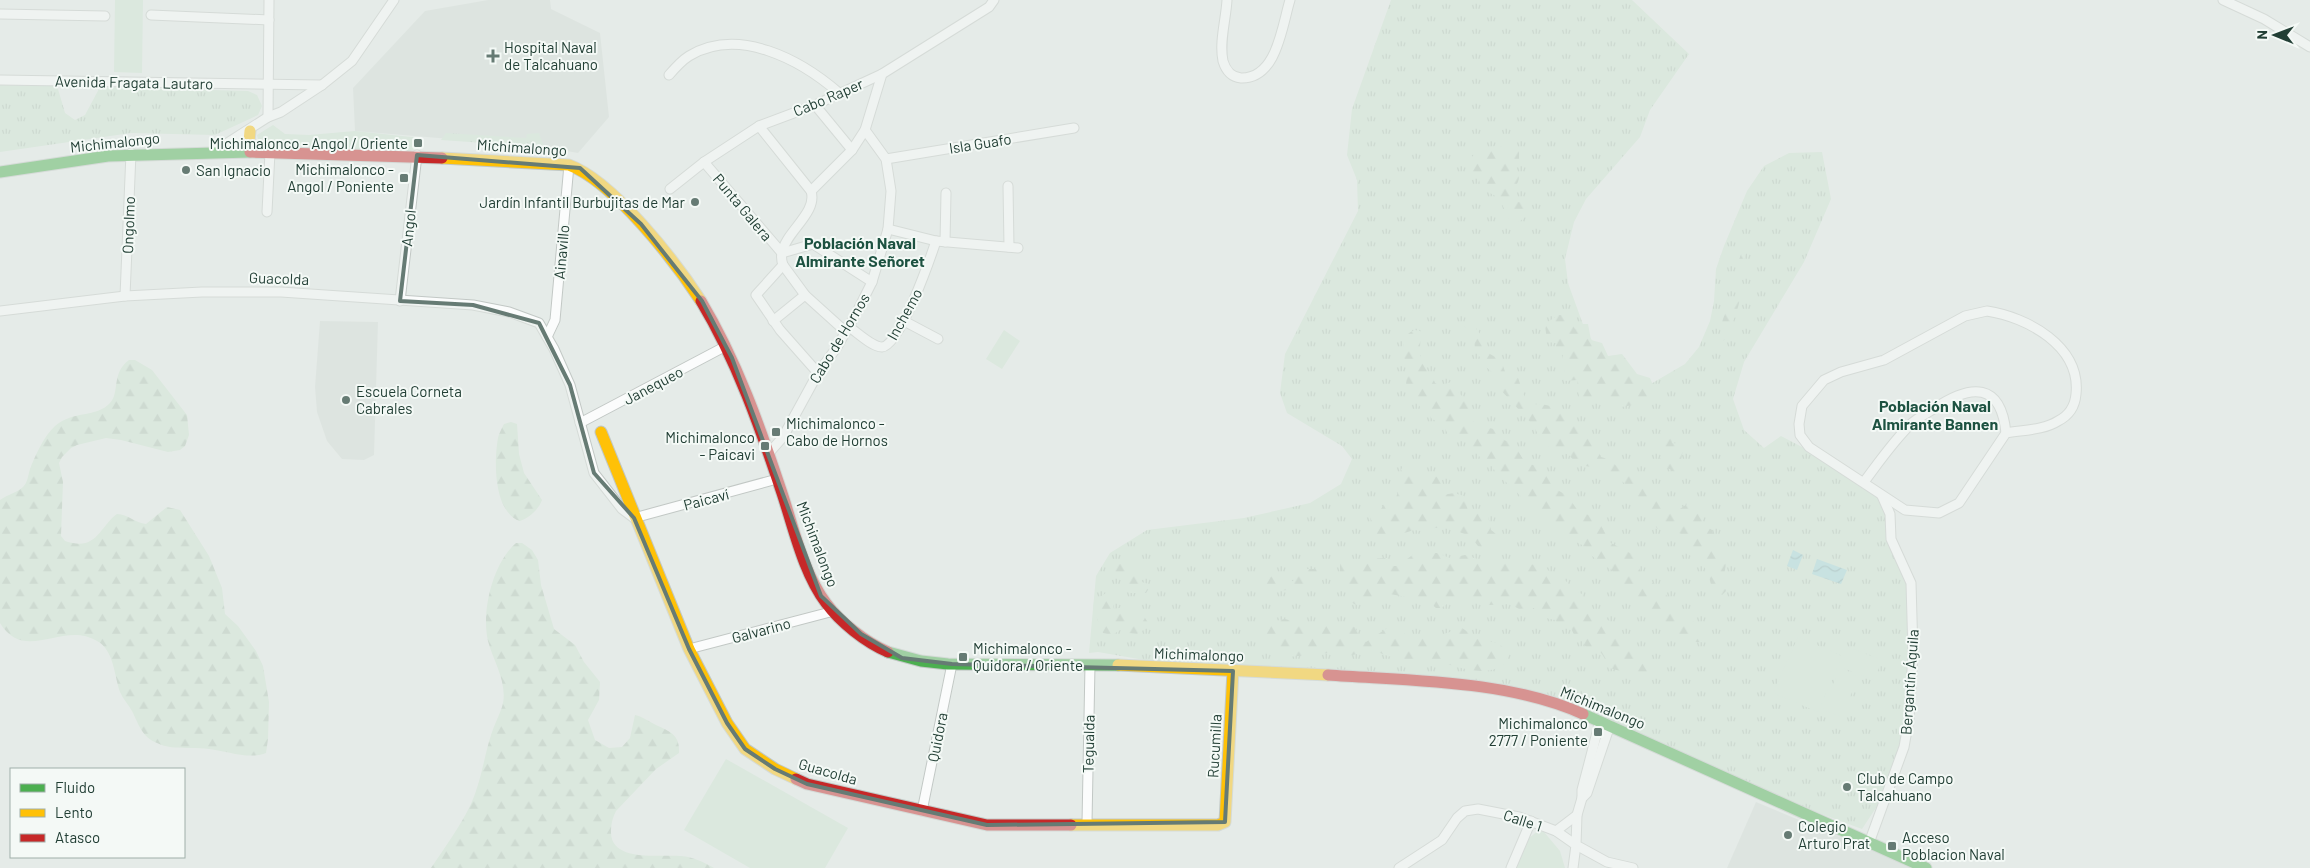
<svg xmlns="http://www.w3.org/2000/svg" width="2310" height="868" font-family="Barlow,sans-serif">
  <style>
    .built { fill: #d3dcd8 }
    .grass { fill: url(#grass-tufts) }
    .forest { fill: url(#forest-firs) }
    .green { fill: #cee4d3 }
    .water { fill: url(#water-waves) }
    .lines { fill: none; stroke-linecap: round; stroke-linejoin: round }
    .street-casing { stroke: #c2c8c5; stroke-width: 11 }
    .fast-casing { stroke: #c1c8c5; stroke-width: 13 }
    .slow-casing { stroke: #c1c8c5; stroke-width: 13 }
    .jam-casing { stroke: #c1c8c5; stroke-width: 13 }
    .street { stroke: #fbfcfc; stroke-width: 9 }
    .fast { stroke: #4caf50; stroke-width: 11 }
    .slow { stroke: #ffc107; stroke-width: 11 }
    .jam { stroke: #c62828; stroke-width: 11 }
    .marked { fill: none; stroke: #667b74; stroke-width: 4; stroke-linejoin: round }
    .poi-dot { fill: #667b74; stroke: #f4f9f6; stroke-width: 2 }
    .labels { text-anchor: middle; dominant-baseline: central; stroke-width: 4; stroke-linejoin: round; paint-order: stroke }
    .poi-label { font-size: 15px; fill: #223f35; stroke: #f4f9f6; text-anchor: start }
    .street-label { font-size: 15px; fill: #223f35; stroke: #f4f9f6 }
    .neighbourhood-label { font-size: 16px; font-weight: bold; fill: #1d5241; stroke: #f4f9f6 }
  </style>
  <defs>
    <pattern id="grass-tufts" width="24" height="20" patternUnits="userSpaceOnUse" patternTransform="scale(1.25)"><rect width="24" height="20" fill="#cee4d3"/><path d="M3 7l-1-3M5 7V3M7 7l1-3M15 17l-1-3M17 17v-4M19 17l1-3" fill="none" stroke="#b1c5b6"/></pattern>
    <pattern id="forest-firs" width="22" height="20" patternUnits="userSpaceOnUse" patternTransform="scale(1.25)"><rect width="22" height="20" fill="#cee4d3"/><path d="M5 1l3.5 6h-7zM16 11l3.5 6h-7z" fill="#b1c5b6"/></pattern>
    <pattern id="water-waves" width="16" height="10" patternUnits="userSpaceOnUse" patternTransform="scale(1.25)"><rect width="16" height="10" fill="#a5d7d9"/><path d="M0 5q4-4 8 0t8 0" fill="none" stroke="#86b0b1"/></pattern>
  </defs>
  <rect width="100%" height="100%" fill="#e5ebe8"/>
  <!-- built -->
  <g class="built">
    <polygon points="488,0 550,0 551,9 600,33 609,117 578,153 544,147 355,131 353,88 425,11"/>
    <polygon points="320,321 378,322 374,455 364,460 342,459 327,441 317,412 315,387"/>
    <polygon points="1756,802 1914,868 1727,868"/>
  </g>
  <!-- grass -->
  <g class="grass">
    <path d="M1391,0H1632L1689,54L1650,110L1640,137L1586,199L1574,222L1565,259L1568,283L1585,330L1611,368L1649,385L1685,364L1699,347L1710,321L1714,301L1716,269L1724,246L1747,191L1764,166L1789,153L1822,152L1831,199L1804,262L1744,362L1733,399L1744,430L1764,448L1781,436C1816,455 1855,472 1882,502L1912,596L1904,747L1887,791L1862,829L1749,787L1562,704L1514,694L1197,669L1098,652L1089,653L1096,576L1110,553L1147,530L1244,518L1310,503L1341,484L1352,459L1342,446L1287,413L1280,393L1285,354L1358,211L1357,180L1347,155L1352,109Z"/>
    <polygon points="0,85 55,86 58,89 65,113 75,120 85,115 100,87 248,91 257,95 262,106 258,115 215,135 131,133 0,152"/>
    <polygon points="446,133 526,138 527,134 539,133 544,147 441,140"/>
  </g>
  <!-- forest -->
  <g class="forest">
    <path d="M1498,145L1507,150L1519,151V159L1514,165C1528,184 1507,186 1514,202H1525L1527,209L1526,216L1519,222L1509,219L1499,198L1481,188L1479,180L1471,173L1472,157L1475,153Z"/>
    <polygon points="1743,249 1747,250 1740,271 1737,265"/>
    <path d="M1738,296H1740C1741,302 1728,338 1723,341C1715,331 1728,302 1738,296Z"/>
    <polygon points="1558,315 1568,315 1575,329 1582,324 1588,324 1591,340 1602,343 1608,356 1622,354 1637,374 1650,378 1655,390 1654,397 1649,402 1616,408 1611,408 1607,401 1587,401 1579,397 1577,380 1564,381 1565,368 1562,364 1563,353 1556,351 1556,343 1547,342 1545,324"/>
    <path d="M1467,321C1480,329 1483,339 1488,353L1501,360C1506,372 1503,376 1518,378C1521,385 1522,395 1528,401C1534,408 1546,400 1558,411L1568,410L1580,432L1592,440L1601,457L1611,460L1620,470L1630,469C1648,481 1652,510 1677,511L1690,502L1699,504L1704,525L1712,530L1717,548L1727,557L1724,576L1726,591L1722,595L1713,592L1708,573L1700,560L1687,554L1691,539L1673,530L1658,529L1650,521L1636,493L1612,473L1601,472L1592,467L1578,465L1568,454L1554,452L1543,442L1532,424L1499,388L1493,373L1485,366L1475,349L1474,338L1464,326Z"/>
    <path d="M1415,330L1420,331C1422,340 1418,350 1421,359C1424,369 1432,373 1435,383L1440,386L1451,382L1456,383L1459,393L1469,403L1468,416L1478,426L1494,429L1504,440L1514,444L1526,464L1541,466L1550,478L1553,488L1567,495L1578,511L1599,519L1609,542L1632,554L1643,576L1662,589L1680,613L1705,629L1706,642C1680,645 1671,624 1652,611C1648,608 1642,608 1638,604C1631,597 1631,593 1620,591L1612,570L1592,556L1586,547L1551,529L1511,486L1498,476L1492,466L1483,463L1476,450L1464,440L1449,436L1442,423L1432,419L1426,410L1421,409L1414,395L1406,388C1406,383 1407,376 1407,372C1405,359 1396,336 1415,330Z"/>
    <path d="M129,360H135L152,370L187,415L189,435L185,446L180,450L168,452L121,440L106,438L77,445L71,448L62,457L59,463L63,482L61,536L65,541C97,552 99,527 117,514C128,514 135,523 146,524L167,507L180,510L209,556L222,588L225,614L238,626L256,651L263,666L269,702L268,739L266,753C249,760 227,751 209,749C192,746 173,751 157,743C142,737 139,725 132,711C128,704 123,699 120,692C114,675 114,650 97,641C63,620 25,664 0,623V500C7,495 18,492 23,487C28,482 28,475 30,469C35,456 44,436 55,426C74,410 96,418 110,403C120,393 111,373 129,360Z"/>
    <path d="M511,422L517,424L519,454L524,473L542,500C539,509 529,518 520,521C493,512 494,460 498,438C499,433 502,428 504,424Z"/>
    <polygon points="1664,426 1675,431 1672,443 1684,444 1681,460 1691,467 1690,475 1675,474 1670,469 1655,466 1657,459 1669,457 1666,452 1657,449 1655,446"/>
    <polygon points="1406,466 1411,467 1419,478 1423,480 1435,476 1440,478 1443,495 1454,493 1464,496 1469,514 1480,512 1488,516 1491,530 1500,537 1500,545 1496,549 1486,551 1478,546 1470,536 1446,527 1435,528 1428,532 1414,530 1385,539 1376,538 1376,532 1367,510 1370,507 1379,512 1385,503 1395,501 1403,475 1401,469"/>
    <path d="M516,543H522L532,550L538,560L541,585L554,629L575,645L584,662L600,682L599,700L588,720L595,740L609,748L622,747L630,738L635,715C643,717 648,721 656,725C671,732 680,735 679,753L656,769L616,811C612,819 611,825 611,833C612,863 662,854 681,856C694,857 703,862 714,868H431C445,847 460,827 471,804C481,782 484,757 491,735C494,725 499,716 502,707C509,684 493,661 488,641C481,611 493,563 516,543Z"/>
    <path d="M1415,553H1437L1450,558L1465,555L1480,560L1515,559L1523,564L1543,565L1554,576L1565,580L1574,590L1584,595L1597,615L1614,623L1626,645L1630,648L1650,652L1653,661L1649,674L1641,677L1638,672L1628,673L1609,668C1603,655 1602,648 1586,647L1580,638L1575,637L1571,628H1561L1555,620L1546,618L1534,608L1519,609L1510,604L1490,605L1456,598L1441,608H1436L1428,601L1390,594L1382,599L1368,598L1356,605L1351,602L1348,591L1336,583V577L1340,573V563L1344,560L1387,558L1393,566H1398Z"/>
    <polygon points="1113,564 1133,564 1137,567 1139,581 1151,585 1146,593 1130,593 1126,591 1124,580 1118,578 1112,570"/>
    <polygon points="1302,567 1307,569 1318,569 1322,575 1322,583 1318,587 1277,591 1272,587 1262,588 1257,579 1260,575 1270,577 1280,572 1284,574 1290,582 1295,580 1297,570"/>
    <polygon points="1106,593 1111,598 1114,609 1124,607 1133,613 1142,613 1150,626 1137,634 1129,633 1125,627 1112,635 1103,633 1093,609 1094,601"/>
    <path d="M1285,619L1299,623L1344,624L1355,627L1361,639L1366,642L1389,627L1399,629L1406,635L1438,636L1462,628L1478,639L1498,643L1509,653C1507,659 1505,666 1498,668C1476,677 1452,663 1431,661C1412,659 1392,661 1375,650L1348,656L1328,653L1288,657L1279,651H1270C1263,643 1253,636 1255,625Z"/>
  </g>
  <!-- green -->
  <g class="green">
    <polygon points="115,0 143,0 142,73 114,72"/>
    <polygon points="273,125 285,134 309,135 355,131 421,138 421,146 408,152 292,147 285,143 259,143 257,135"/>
    <polygon points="1004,330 1020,341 1002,369 986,359"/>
    <polygon points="1798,637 1842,656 1818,712 1773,693"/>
    <polygon points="1848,647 1882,660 1874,680 1840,667"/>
    <polygon points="1839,669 1858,677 1842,717 1823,710"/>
    <polygon points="726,759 848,828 825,868 750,868 684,830"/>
    <polygon points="1538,831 1544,832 1560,851 1565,868 1515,868 1529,838"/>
  </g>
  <!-- water -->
  <g class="water">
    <polygon points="1793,550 1803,555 1797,570 1787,566"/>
    <polygon points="1817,559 1847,570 1841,584 1812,574"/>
  </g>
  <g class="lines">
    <!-- street casing -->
    <g class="street-casing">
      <g id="street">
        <path d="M1227,0C1226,19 1219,42 1223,61C1226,71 1231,77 1241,78C1277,79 1282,26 1290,0"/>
        <polyline points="2223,0 2264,19 2310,47"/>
        <polyline points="0,14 105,16"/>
        <polyline points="151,15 269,20"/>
        <path d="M669,75C675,68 681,61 689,56C739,26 801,60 839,93"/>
        <polyline points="0,80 322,85"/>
        <polyline points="815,105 852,150"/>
        <polyline points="268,117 269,0"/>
        <path d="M759,126L811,191C818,213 785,232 782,253C781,257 782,262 783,265L756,295L780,330L818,373"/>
        <polyline points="215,151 268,117 281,112 322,85 352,61 394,0"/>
        <polyline points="886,159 1074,128"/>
        <polyline points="704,162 782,253 813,244 872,282"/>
        <polyline points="1008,186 1009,247"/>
        <polyline points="670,189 704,162 759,126 815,105 882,74 989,7 994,0"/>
        <polyline points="811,191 852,150 865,130 882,74"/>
        <polyline points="267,212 270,152"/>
        <polyline points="888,229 936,241 1018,248"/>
        <polyline points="945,242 946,193"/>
        <polyline points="783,265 805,295 846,332"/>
        <polyline points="125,296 131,153"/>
        <polyline points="400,301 417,155"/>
        <polyline points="0,311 125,296 202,292 281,292 473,305 509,312 539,323 554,349 570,385 594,473 622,509 634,518 777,479"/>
        <path d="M1987,311C2027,317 2081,346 2076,394C2075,406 2070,415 2058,421C2044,430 2023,430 2006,433L1959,503L1939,513L1905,510L1809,447L1800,435L1799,424L1802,406L1824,380L1841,372L1884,360L1965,316Z"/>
        <polyline points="773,321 805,295"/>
        <polyline points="904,321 938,339"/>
        <path d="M849,327C857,332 872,347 882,347C900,346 930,259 936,241"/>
        <polyline points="547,337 555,320 569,165"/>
        <polyline points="580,423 726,346"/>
        <polyline points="769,453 783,437 818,373 837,347 858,310 872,282 888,229 891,191 886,159 865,130"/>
        <path d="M1864,482C1879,462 1894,440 1912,423C1919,417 1927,413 1935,408C1971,384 2001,382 2006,433"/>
        <polyline points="689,649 834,611"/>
        <polyline points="1600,721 1582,790 1582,798 1577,815 1576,845 1607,862 1633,868"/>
        <polyline points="1582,798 1587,793 1610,725"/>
        <polyline points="922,811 952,664"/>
        <polyline points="1087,823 1090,665"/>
        <polyline points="1556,831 1577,815"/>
        <polyline points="1869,843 1904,747 1909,719 1913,653 1911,583 1891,539 1890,514 1882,496"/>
        <polyline points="1399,868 1442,840 1457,818 1465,811 1478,809 1519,817 1556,831 1576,845 1573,868"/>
        <polyline points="1511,868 1531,821"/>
      </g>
    </g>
    <!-- fast casing -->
    <g class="fast-casing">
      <g id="fast">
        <polyline points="0,172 108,156 250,152"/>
        <polyline points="888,652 921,661 948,664 1118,665"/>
        <polyline points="1583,714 1926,868"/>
      </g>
    </g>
    <!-- slow casing -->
    <g class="slow-casing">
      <g id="slow">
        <polyline points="250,131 249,142 257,152"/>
        <path d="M442,158L569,165C613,181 675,261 701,301"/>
        <polyline points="601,432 689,649 727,723 745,749 775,769 796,779"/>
        <polyline points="1118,665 1328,675"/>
        <polyline points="1071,825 1218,825 1225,822 1233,671"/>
      </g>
    </g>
    <!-- jam casing -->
    <g class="jam-casing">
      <g id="jam">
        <polyline points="250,152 442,158"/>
        <path d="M701,301C737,361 760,427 782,493C794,529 803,572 826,603C840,622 865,642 888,652"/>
        <path d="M1328,675C1410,681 1508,680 1583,714"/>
        <polyline points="796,779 807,784 987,825 1071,825"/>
      </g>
    </g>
    <!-- street -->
    <use href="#street" class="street"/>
    <!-- fast -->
    <use href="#fast" class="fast"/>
    <!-- slow -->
    <use href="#slow" class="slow"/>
    <!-- jam -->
    <use href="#jam" class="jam"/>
  </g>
  <!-- marked area -->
  <path d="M0 0H2310V868H0ZM417,155L580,168L641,224L702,301L732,358L821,596L861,634L902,658L952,664L1233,671L1225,822L987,825L807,784L775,769L745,749L727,723L689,649L634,518L594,473L570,385L539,323L473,305L400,301Z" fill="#e5ebe8" fill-opacity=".55" fill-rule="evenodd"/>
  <path class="marked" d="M417,155L580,168L641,224L702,301L732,358L821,596L861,634L902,658L952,664L1233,671L1225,822L987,825L807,784L775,769L745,749L727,723L689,649L634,518L594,473L570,385L539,323L473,305L400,301Z"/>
  <!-- markers -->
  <g class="poi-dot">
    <path d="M490.5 48.5h5v5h5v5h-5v5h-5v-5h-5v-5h5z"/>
    <rect x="413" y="138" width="10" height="10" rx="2.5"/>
    <circle cx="186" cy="170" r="5"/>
    <rect x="399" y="173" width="10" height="10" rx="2.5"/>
    <circle cx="695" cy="202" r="5"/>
    <circle cx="346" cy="400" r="5"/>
    <rect x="771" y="427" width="10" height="10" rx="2.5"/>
    <rect x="760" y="441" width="10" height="10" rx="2.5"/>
    <rect x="958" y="652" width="10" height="10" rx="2.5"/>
    <rect x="1593" y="727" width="10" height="10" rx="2.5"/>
    <circle cx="1847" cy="787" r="5"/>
    <circle cx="1788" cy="835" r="5"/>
    <rect x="1887" y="841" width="10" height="10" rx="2.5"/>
  </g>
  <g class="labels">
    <!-- poi labels -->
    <g class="poi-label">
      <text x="504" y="47">Hospital Naval<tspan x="504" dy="17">de Talcahuano</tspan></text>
      <text x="408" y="143" text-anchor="end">Michimalonco - Angol / Oriente</text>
      <text x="394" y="169" text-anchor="end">Michimalonco -<tspan x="394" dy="17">Angol / Poniente</tspan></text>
      <text x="196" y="170">San Ignacio</text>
      <text x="685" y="202" text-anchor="end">Jardín Infantil Burbujitas de Mar</text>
      <text x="356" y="391">Escuela Corneta<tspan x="356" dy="17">Cabrales</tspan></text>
      <text x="786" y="423">Michimalonco -<tspan x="786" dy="17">Cabo de Hornos</tspan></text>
      <text x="755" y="437" text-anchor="end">Michimalonco<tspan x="755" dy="17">- Paicavi</tspan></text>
      <text x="973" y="648">Michimalonco -<tspan x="973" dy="17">Quidora / Oriente</tspan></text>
      <text x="1588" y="723" text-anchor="end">Michimalonco<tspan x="1588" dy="17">2777 / Poniente</tspan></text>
      <text x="1857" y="778">Club de Campo<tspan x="1857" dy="17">Talcahuano</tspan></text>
      <text x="1798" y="826">Colegio<tspan x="1798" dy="17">Arturo Prat</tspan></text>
      <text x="1902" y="837">Acceso<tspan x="1902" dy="17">Poblacion Naval</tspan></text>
    </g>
    <!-- street labels -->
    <g class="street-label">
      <text transform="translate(134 82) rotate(1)">Avenida Fragata Lautaro</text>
      <text transform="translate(828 97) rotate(-23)">Cabo Raper</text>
      <text transform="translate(115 142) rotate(-6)">Michimalongo</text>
      <text transform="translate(980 143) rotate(-9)">Isla Guafo</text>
      <text transform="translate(522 147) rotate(4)">Michimalongo</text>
      <text transform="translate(743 207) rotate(50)">Punta Galera</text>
      <text transform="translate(128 225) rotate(-88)">Ongolmo</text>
      <text transform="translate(408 228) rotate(-84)">Angol</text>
      <text transform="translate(561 252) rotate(-85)">Ainavillo</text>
      <text transform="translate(279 278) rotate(2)">Guacolda</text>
      <text transform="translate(904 314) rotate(-61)">Inchemo</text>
      <text transform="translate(839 338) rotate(-59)">Cabo de Hornos</text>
      <text transform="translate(653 385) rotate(-28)">Janequeo</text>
      <text transform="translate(706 499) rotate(-15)">Paicaví</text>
      <text transform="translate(818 544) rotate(69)">Michimalongo</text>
      <text transform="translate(761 630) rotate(-15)">Galvarino</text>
      <text transform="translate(1199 654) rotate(2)">Michimalongo</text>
      <text transform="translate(1909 682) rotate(-86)">Bergantín Águila</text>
      <text transform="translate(1603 707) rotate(22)">Michimalongo</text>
      <text transform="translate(937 737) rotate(-79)">Quidora</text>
      <text transform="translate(1088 744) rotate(-89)">Tegualda</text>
      <text transform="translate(1214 746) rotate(-87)">Rucumilla</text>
      <text transform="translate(828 771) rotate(16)">Guacolda</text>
      <text transform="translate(1523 820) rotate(18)">Calle 1</text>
    </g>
    <!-- neighbourhood labels -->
    <g class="neighbourhood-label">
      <text x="860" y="242">Población Naval<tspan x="860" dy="18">Almirante Señoret</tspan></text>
      <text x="1935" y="405">Población Naval<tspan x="1935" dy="18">Almirante Bannen</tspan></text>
    </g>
  </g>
  <!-- legend -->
  <rect x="10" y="768" width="175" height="90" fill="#f4f9f6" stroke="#a0afa9"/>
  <rect x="20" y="784" width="25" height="8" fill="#4caf50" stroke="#a0afa9"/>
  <text x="55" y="793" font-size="15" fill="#223f35">Fluido</text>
  <rect x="20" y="809" width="25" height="8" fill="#ffc107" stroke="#a0afa9"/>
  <text x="55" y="818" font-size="15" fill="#223f35">Lento</text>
  <rect x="20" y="834" width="25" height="8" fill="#c62828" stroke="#a0afa9"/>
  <text x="55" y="843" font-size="15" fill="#223f35">Atasco</text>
  <!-- north arrow -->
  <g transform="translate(2275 35) rotate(271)" stroke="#f4f9f6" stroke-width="4" paint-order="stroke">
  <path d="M0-4L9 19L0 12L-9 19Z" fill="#223f35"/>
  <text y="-8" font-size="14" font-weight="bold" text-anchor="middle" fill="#223f35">N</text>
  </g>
</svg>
